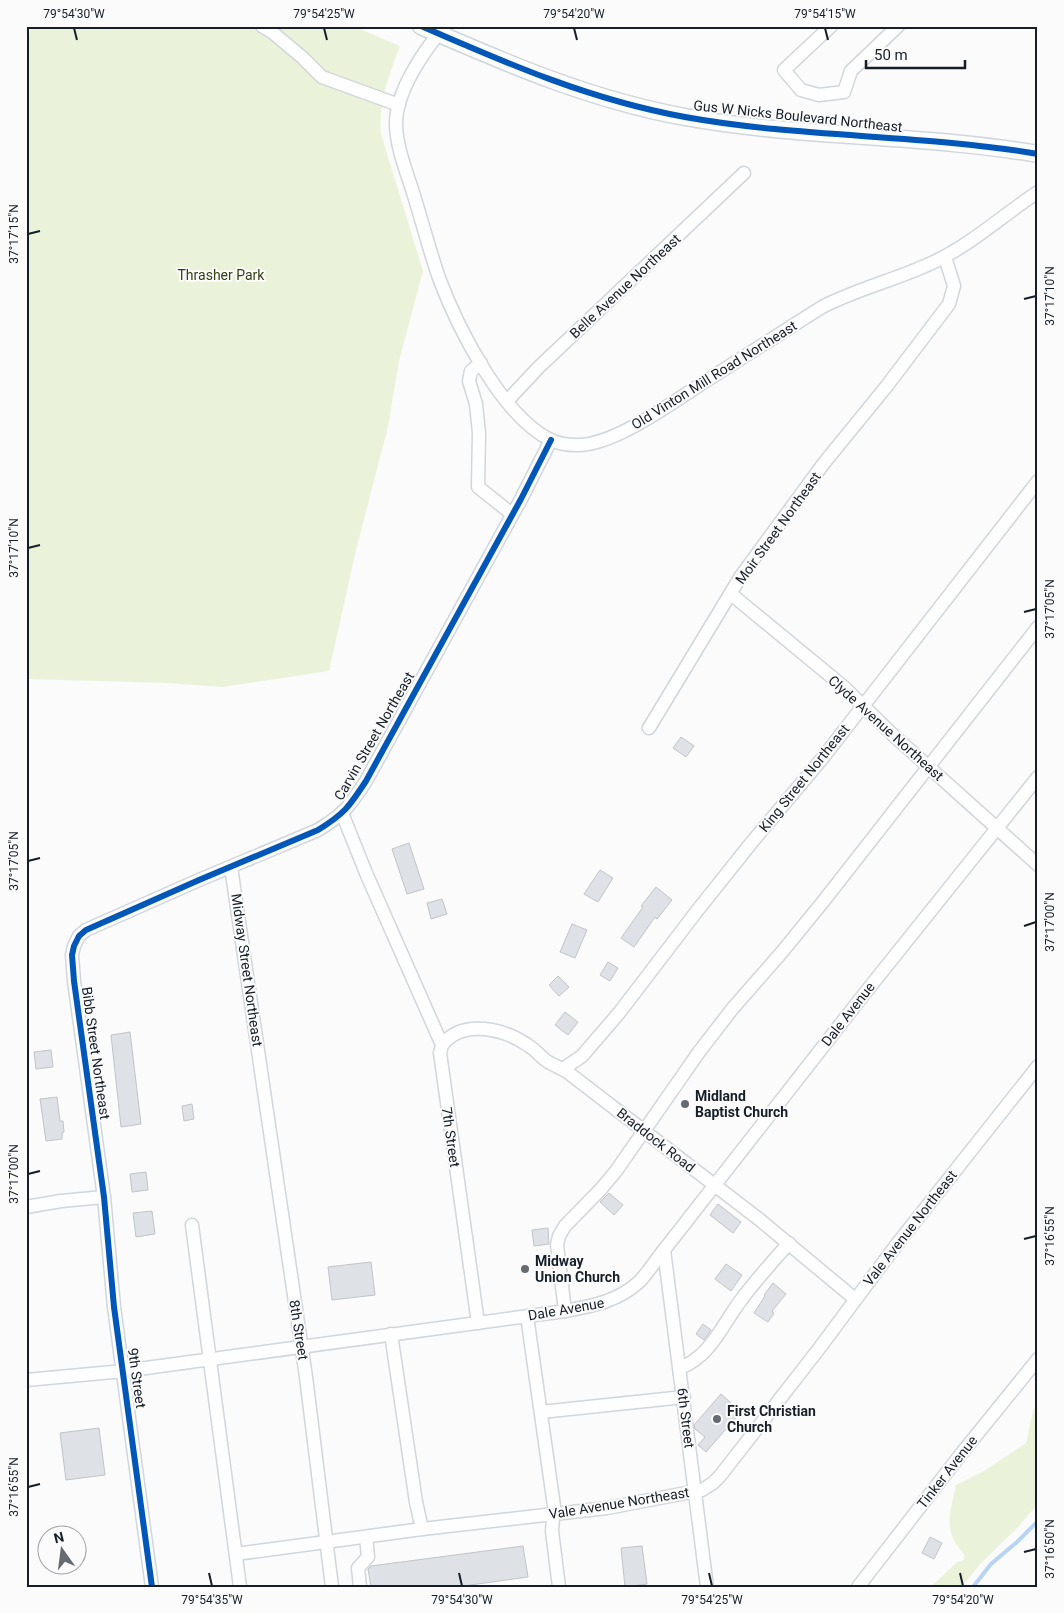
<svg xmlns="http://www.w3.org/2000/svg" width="1064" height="1613" font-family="Roboto,sans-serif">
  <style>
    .green { fill: #eaf3d9 }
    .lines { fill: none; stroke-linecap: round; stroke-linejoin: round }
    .stream { stroke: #b8d4f5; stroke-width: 4 }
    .building { fill: #dee2e7; stroke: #c0c4c9 }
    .minor-casing { stroke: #d1d6db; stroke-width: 15 }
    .major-casing { stroke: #d1d6db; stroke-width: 19 }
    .minor { stroke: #fefefe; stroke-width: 12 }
    .major { stroke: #fefefe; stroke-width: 16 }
    .cycleway-casing { stroke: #fbfbfb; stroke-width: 9 }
    .cycleway { stroke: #0057b8; stroke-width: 6 }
    .ticks { fill: none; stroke: #161e28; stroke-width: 2 }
    .poi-dot { fill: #666b72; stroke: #fbfbfb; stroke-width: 2 }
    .labels { text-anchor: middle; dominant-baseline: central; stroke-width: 4; stroke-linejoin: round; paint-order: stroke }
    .street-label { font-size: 14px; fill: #161e28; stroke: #fbfbfb }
    .park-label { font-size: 14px; fill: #344015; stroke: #fbfbfb }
    .poi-label { font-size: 14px; font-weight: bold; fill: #161e28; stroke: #fbfbfb; text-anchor: start }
    .neatline { fill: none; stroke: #161e28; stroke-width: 2 }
    .ticks-label { font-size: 12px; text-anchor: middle; fill: #161e28 }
  </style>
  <rect width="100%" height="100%" fill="#fbfbfb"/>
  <!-- green -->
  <g class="green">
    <path d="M31,26H353L400,46C389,75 378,103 381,134L423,271L399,361L388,427L356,550L329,671L223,687L167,683L26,679V47Z"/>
    <path d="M1038,1400V1504L1018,1527L980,1564L962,1587H931L957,1562L964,1560V1554C942,1531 950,1513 956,1485L984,1471L1026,1443L1033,1411Z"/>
  </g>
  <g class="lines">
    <!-- stream -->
    <polyline class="stream" points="973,1587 991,1564 1017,1542 1038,1521"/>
  </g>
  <!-- building -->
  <g class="building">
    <polygon points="681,737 694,746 686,757 673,748"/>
    <polygon points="409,843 424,889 407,894 392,849"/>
    <polygon points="600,870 613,878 598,902 584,894"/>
    <polygon points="656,887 672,900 657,919 655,917 634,947 621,938 643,907 641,906"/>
    <polygon points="442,899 447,914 431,919 427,903"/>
    <polygon points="572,924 587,930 575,958 560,952"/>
    <polygon points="608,962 618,968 610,981 600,975"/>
    <polygon points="558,976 569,987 559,996 549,985"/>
    <polygon points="565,1012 578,1022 568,1035 555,1025"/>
    <polygon points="130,1032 141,1124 121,1127 111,1035"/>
    <polygon points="51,1050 53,1067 36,1069 34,1052"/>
    <polygon points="57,1097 60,1121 63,1121 64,1132 62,1133 62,1139 46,1141 40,1099"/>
    <polygon points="192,1104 194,1119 184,1121 182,1106"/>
    <polygon points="146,1172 148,1190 132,1192 130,1174"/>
    <polygon points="609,1193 623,1205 614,1215 600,1202"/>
    <polygon points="718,1204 741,1222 733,1233 710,1215"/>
    <polygon points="152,1211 155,1234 136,1237 133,1213"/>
    <polygon points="548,1228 549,1244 534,1246 532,1230"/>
    <polygon points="371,1262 375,1295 332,1300 328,1267"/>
    <polygon points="726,1264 742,1275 731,1291 715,1279"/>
    <polygon points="773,1283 786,1294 772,1311 774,1313 768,1322 754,1313 765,1296 764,1295"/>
    <polygon points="703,1324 711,1330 704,1340 696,1334"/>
    <polygon points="721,1394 741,1412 706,1452 698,1445 705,1437 695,1429 694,1425"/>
    <polygon points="99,1428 105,1475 66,1480 60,1433"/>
    <polygon points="930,1537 942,1543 934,1559 922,1553"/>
    <polygon points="523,1546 528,1577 456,1587 371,1587 368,1569 371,1566"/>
    <polygon points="642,1546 647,1584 625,1587 621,1548"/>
  </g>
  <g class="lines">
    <!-- minor casing -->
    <g class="minor-casing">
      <g id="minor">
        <polyline points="262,26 272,32 303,58 322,77 399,105"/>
        <path d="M445,26C425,49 396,91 396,123C396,148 408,175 415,199C423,225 430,252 439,278C457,326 502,417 551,440C559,444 568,445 577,445C615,446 677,399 709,379C747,355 784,331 822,307C859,288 899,279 936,261C973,243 1003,215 1038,192"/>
        <polyline points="831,26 784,70 801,90 819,95 844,92 851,71 898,26"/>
        <polyline points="481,363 471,371 469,381 476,404 479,433 478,487 512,514"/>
        <polyline points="507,401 539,367 744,173"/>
        <polyline points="731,594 845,688 892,734 1038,865"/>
        <polyline points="649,728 741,576 824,463 886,387 949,304 954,286 945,257"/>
        <polyline points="342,813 366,873 442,1045 440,1053 478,1323"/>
        <polyline points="231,867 306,1377 332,1587"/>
        <path d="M442,1045C463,1018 505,1029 529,1046C537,1051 542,1059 550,1063C557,1067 564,1069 570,1074L760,1220L855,1299"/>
        <polyline points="563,1069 582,1056 619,1013 697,911 752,842 821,760 1038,481"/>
        <polyline points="26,1207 61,1201 104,1197"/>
        <polyline points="192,1225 240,1587"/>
        <polyline points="664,1250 707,1587"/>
        <polyline points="565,1311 557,1245 559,1236 565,1226 601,1189 616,1171 699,1052 733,1008 782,952 822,903 1038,627"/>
        <polyline points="527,1316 554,1506 552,1531 559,1587"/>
        <polyline points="391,1334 416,1502 422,1529"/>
        <path d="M680,1368C711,1356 722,1325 741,1300C756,1280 772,1262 789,1243"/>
        <path d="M26,1380L124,1371L565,1311C593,1306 619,1301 640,1281C649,1271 656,1260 664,1250L861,998L1038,777"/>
        <polyline points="541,1412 684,1397"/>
        <polyline points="236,1554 422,1529 607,1508 702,1490 713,1483 720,1476 818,1350 894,1248 1038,1066"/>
        <path d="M152,1587L114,1307L104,1197L74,981L72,955L74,946L79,936L86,930L199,880L318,830C344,814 349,807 366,781L521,499L551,440"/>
        <polyline points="360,1587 358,1568 368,1557 366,1537"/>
        <polyline points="858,1587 961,1454 1038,1359"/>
      </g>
    </g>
    <!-- major casing -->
    <g class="major-casing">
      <path id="major" d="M421,26C508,64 591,100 685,117C801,138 921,134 1038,154"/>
    </g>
    <!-- minor -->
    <use href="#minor" class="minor"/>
    <!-- major -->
    <use href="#major" class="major"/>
    <!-- cycleway casing -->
    <g class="cycleway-casing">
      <g id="cycleway">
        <path d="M421,26C508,64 591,100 685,117C801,138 921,134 1038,154"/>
        <path d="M152,1587L114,1307L104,1197L74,981L72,955L74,946L79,936L86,930L199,880L318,830C344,814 349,807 366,781L521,499L551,440"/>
      </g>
    </g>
    <!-- cycleway -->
    <use href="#cycleway" class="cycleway"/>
  </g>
  <!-- ticks -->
  <path class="ticks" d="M74,28L77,40M324,28L327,40M574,28L577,40M825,28L828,40M28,234L40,231M1024,299L1036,296M28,548L40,545M1024,612L1036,609M28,861L40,858M1024,926L1036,922M28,1174L40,1171M1024,1239L1036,1236M28,1487L40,1484M1024,1552L1036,1549M209,1573L212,1586M459,1573L462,1586M709,1573L712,1586M960,1573L963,1586"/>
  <!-- markers -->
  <g class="poi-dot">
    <circle cx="685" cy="1104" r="5"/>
    <circle cx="525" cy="1269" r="5"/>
    <circle cx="717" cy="1419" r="5"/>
  </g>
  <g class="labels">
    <!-- street labels -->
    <g class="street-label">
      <text transform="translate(798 116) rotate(6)">Gus W Nicks Boulevard Northeast</text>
      <text transform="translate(625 286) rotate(-43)">Belle Avenue Northeast</text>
      <text transform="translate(714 375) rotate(-32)">Old Vinton Mill Road Northeast</text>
      <text transform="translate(778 528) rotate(-54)">Moir Street Northeast</text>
      <text transform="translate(886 728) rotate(42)">Clyde Avenue Northeast</text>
      <text transform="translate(374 736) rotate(-60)">Carvin Street Northeast</text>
      <text transform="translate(804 778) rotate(-51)">King Street Northeast</text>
      <text transform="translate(247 970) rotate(82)">Midway Street Northeast</text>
      <text transform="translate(848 1014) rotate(-52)">Dale Avenue</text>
      <text transform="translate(96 1053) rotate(82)">Bibb Street Northeast</text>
      <text transform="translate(451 1137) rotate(82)">7th Street</text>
      <text transform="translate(656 1140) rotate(38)">Braddock Road</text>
      <text transform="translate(910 1228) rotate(-52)">Vale Avenue Northeast</text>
      <text transform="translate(566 1309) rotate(-10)">Dale Avenue</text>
      <text transform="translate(299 1330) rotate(81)">8th Street</text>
      <text transform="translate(137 1378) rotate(82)">9th Street</text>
      <text transform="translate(686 1418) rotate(83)">6th Street</text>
      <text transform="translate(947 1472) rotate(-52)">Tinker Avenue</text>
      <text transform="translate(619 1503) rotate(-9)">Vale Avenue Northeast</text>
    </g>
    <!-- park labels -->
    <g class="park-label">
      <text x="221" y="275">Thrasher Park</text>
    </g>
    <!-- poi labels -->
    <g class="poi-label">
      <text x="695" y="1096">Midland<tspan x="695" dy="16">Baptist Church</tspan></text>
      <text x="535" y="1261">Midway<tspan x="535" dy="16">Union Church</tspan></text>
      <text x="727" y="1411">First Christian<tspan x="727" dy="16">Church</tspan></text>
    </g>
  </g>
  <!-- border -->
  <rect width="1064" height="1613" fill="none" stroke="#fbfbfb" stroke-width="55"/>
  <!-- north arrow -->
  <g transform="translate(62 1550) rotate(346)"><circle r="24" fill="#fbfbfb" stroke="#9fa3a7"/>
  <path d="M0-4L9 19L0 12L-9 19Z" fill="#666b72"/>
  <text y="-8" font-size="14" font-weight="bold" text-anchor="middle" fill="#161e28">N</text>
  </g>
  <!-- scale -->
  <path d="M866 60v8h99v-8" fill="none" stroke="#161e28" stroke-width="2.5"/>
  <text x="874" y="60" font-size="15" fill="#161e28" stroke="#fbfbfb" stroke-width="4" paint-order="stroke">50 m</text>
  <rect x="28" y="28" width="1008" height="1558" class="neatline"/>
  <g class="ticks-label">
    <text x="74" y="18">79°54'30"W</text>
    <text x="324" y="18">79°54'25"W</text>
    <text x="574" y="18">79°54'20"W</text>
    <text x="825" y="18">79°54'15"W</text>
    <text transform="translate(14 234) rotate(-90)" y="4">37°17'15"N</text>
    <text transform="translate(1050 296) rotate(-90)" y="4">37°17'10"N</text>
    <text transform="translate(14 548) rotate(-90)" y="4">37°17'10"N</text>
    <text transform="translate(1050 609) rotate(-90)" y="4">37°17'05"N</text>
    <text transform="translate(14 861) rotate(-90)" y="4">37°17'05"N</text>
    <text transform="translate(1050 922) rotate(-90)" y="4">37°17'00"N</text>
    <text transform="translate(14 1174) rotate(-90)" y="4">37°17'00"N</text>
    <text transform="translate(1050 1236) rotate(-90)" y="4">37°16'55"N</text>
    <text transform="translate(14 1487) rotate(-90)" y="4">37°16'55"N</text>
    <text transform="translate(1050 1549) rotate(-90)" y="4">37°16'50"N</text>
    <text x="212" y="1604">79°54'35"W</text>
    <text x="462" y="1604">79°54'30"W</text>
    <text x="712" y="1604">79°54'25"W</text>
    <text x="963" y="1604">79°54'20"W</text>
  </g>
</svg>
